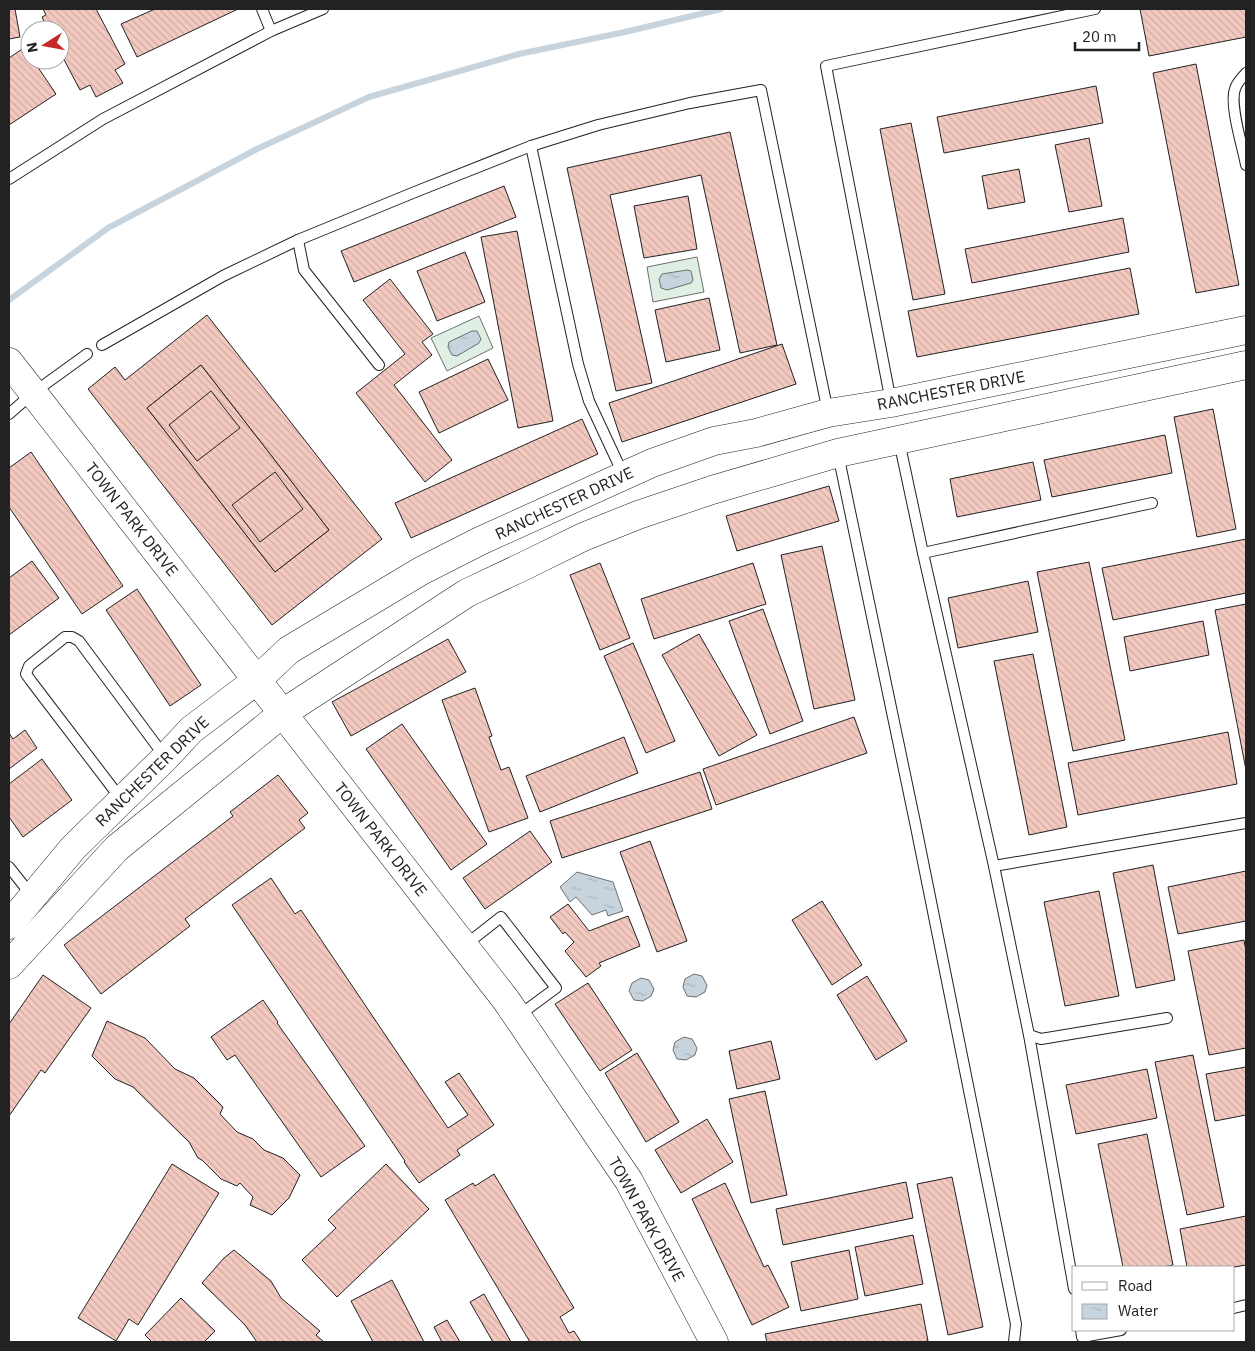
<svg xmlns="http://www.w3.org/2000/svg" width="1255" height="1351" font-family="'IBM Plex Sans',sans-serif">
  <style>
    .pitch { fill: #e0efe3; stroke: #6f6f6f }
    .water { fill: url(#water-ripples); stroke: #6f6f6f }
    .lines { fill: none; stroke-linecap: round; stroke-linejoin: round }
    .stream { stroke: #c7d3dd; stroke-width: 6 }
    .building { fill: url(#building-back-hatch); stroke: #222; fill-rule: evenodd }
    .lane-casing { stroke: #222; stroke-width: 12 }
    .secondary-casing { stroke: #222; stroke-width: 29 }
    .lane { stroke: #fff; stroke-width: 10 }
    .secondary { stroke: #fff; stroke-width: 28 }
    .labels { text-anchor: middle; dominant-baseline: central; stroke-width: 4; stroke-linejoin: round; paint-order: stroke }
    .street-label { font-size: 16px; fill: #222; stroke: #fff }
  </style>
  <defs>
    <pattern id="water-ripples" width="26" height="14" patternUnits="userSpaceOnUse" patternTransform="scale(1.25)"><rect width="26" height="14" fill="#c7d3dd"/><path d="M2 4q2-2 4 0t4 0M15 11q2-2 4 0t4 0" fill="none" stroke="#abb5bd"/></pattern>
    <pattern id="building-back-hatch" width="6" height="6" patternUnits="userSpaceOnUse" patternTransform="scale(1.25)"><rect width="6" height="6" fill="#f3c9c0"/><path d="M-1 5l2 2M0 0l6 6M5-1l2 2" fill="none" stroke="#d0aca5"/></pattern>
  </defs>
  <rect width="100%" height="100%" fill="#fff"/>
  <!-- pitch -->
  <g class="pitch">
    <polygon points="697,257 704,292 653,302 647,267"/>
    <polygon points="479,316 493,348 447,371 431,338"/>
  </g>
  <!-- water -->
  <g class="water">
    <polygon points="687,270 691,271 693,280 691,283 667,290 661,288 659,279 662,274"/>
    <polygon points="472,331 477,331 481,339 479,343 457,356 452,355 448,347 449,342"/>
    <polygon points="577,872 613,882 623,911 608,916 606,910 592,915 576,897 570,902 560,887"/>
    <polygon points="694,974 702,976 707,985 705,992 696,997 687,996 683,987 685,979"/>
    <polygon points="641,978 649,980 654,989 651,996 643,1001 634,1000 629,991 632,983"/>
    <polygon points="684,1037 692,1039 697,1048 695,1055 686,1060 677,1059 673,1050 675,1042"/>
  </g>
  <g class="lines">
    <!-- stream -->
    <polyline class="stream" points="9,300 108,228 257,149 369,97 519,54 625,32 721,9"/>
  </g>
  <!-- building -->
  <g class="building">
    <polygon points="9,9 15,9 20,37 9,39"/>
    <polygon points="43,9 96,9 125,64 115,70 123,83 96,97 90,85 80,90 60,52 60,30 48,30 42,17 46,15"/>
    <polygon points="155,9 238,9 137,57 121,24"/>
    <polygon points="1140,9 1246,9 1246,37 1149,56"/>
    <polygon points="25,47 30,55 30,60 33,60 56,94 9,125 9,58"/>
    <polygon points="1196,64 1239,285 1196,293 1153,73"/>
    <polygon points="1096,86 1103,123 944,153 937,117"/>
    <polygon points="911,123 945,294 913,300 880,129"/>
    <polygon points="730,132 777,345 740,353 701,175 610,195 652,383 616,391 567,168"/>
    <polygon points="1089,138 1102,206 1069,212 1055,145"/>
    <polygon points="1019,169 1025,202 988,209 982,176"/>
    <polygon points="504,186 516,217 354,282 341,251"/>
    <polygon points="688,196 697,249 644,258 634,206"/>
    <polygon points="1123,218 1129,252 972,283 965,249"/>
    <polygon points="517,231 553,421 518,428 481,237"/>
    <polygon points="465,252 485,302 437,321 417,271"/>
    <polygon points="1130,268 1139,314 917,357 908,311"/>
    <polygon points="390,279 433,334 422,342 432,355 394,385 452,460 425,482 356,393 405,354 363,300"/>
    <polygon points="709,298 720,350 666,362 655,310"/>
    <path d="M207,315L382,539L272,625L88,389L115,367L125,380ZM201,365L329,530L275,572L147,408Z"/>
    <polygon points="782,344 796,384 622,442 609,403"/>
    <polygon points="488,359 508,400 439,433 419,392"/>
    <polygon points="201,365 329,530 275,572 147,408"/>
    <polygon points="211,391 240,428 197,461 169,425"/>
    <polygon points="1213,409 1236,529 1197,537 1174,417"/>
    <polygon points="582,419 598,454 411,538 395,503"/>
    <polygon points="1165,435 1172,473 1052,497 1044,460"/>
    <polygon points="31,452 123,586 82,614 9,507 9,468"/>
    <polygon points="1033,462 1041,500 957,517 950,479"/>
    <polygon points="275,472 303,509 260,542 232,505"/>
    <polygon points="829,486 839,521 737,551 726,516"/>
    <polygon points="1246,539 1246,593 1113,620 1102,568"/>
    <polygon points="822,546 855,700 814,709 781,555"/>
    <polygon points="32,561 59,598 9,635 9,578"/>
    <polygon points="1089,562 1125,740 1073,751 1037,572"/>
    <polygon points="600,563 630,638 600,650 570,575"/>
    <polygon points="753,563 766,604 654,639 641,599"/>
    <polygon points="1028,581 1038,632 958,648 948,598"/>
    <polygon points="137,589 201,685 170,706 106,610"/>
    <polygon points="1246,604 1246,770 1215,610"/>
    <polygon points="763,609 803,721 770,734 729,621"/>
    <polygon points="1203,621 1209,655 1130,671 1124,637"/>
    <polygon points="699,634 757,735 719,756 662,655"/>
    <polygon points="448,639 466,672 351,736 332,702"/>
    <polygon points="633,643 675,741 646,753 604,656"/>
    <polygon points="1033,654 1067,827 1029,835 994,661"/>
    <polygon points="475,688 492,736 489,737 501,770 509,767 528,818 489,832 442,700"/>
    <polygon points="854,717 867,753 716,805 703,769"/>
    <polygon points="402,724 487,844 451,870 366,749"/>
    <polygon points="25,730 37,748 9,769 9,733 13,739"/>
    <polygon points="1228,732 1237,784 1078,815 1068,763"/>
    <polygon points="624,737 638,773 540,812 526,776"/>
    <polygon points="42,759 72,800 23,837 9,817 9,784"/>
    <polygon points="700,772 712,809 562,858 550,821"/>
    <polygon points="278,775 308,813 299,820 305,828 185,919 190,926 101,994 64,945 233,816 230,812"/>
    <polygon points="530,831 552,862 485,909 463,878"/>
    <polygon points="650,841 687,941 657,952 620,852"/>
    <polygon points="1153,865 1175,980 1136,988 1113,873"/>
    <polygon points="1246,871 1246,921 1178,934 1168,887"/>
    <polygon points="271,878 295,914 301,910 448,1128 468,1115 445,1082 459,1073 494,1125 457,1150 460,1155 419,1183 404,1162 405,1161 232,905"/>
    <polygon points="1099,891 1119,996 1065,1006 1044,902"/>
    <polygon points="822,901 862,965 832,985 792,920"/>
    <polygon points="568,904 589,931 628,916 640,946 599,963 601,966 586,977 565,951 574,942 565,932 563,934 550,917"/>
    <polygon points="1244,940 1246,951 1246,1048 1209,1055 1188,951"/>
    <polygon points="43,975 91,1008 45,1073 41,1070 9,1116 9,1024"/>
    <polygon points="867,976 907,1041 876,1060 837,995"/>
    <polygon points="588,983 632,1050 600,1071 555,1004"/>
    <polygon points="263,1000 278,1022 277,1023 365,1146 321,1177 235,1055 227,1060 211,1037"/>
    <polygon points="107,1021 145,1038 175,1069 194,1078 223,1107 220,1114 237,1132 253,1139 264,1150 283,1158 300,1175 289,1198 272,1215 250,1205 253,1197 240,1183 237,1186 221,1179 202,1160 198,1158 189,1142 133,1087 115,1079 92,1056"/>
    <polygon points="771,1041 780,1079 737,1089 729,1051"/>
    <polygon points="637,1053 679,1122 646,1142 605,1073"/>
    <polygon points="1193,1055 1224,1207 1187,1215 1155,1062"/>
    <polygon points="1246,1067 1246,1115 1215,1121 1206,1074"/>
    <polygon points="1147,1069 1157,1118 1076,1134 1066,1085"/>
    <polygon points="765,1091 787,1195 751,1203 729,1099"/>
    <polygon points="707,1119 733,1162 681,1193 655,1150"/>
    <polygon points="1147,1134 1173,1265 1163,1267 1123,1267 1098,1144"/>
    <polygon points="172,1164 219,1193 138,1325 129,1319 116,1341 78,1318"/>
    <polygon points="386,1164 429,1209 337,1297 302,1260 336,1228 328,1220"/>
    <polygon points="494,1174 574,1308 560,1317 569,1333 574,1331 581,1342 530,1342 445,1200 473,1183 475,1186"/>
    <polygon points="952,1177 983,1327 948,1335 917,1184"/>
    <polygon points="906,1182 913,1218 783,1245 776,1209"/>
    <polygon points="725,1183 764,1267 768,1265 789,1307 752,1325 692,1199"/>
    <polygon points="1246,1216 1246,1265 1234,1267 1187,1267 1180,1229"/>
    <polygon points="913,1235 923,1284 865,1296 855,1247"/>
    <polygon points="234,1250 271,1281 281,1298 320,1331 316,1335 324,1342 257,1342 245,1325 202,1283 224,1258"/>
    <polygon points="849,1250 858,1299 801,1311 791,1262"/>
    <polygon points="392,1280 424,1342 373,1342 351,1301"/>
    <polygon points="484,1294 511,1342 493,1342 470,1302"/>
    <polygon points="181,1298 215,1331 204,1342 152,1342 145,1335"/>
    <polygon points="921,1304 928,1341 921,1342 767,1342 765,1334"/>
    <polygon points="447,1320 460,1342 442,1342 434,1327"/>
  </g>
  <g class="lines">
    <!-- lane casing -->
    <g class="lane-casing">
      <g id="lane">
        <polyline points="262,9 271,31"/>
        <path d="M1246,73C1242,78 1237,82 1235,89C1229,104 1243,148 1246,165"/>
        <polyline points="531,146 578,364 589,401 623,474"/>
        <polyline points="9,179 103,119 271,31 323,9"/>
        <polyline points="298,240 304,270 379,365"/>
        <polyline points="102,345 223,276 298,240 415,192 531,146 598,125 690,103 761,90 828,412"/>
        <polyline points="891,402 826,66 1095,9"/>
        <polyline points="9,414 33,393 87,354"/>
        <polyline points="899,441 923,553 1152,503"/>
        <polyline points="838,454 916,827 1016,1324 1014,1342"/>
        <polyline points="923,553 994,866 1246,823"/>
        <polyline points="121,799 31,681 26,674 29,666 65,637 72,637 79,641 165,757"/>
        <polyline points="994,866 1029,1035 1041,1039 1167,1018"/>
        <polyline points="9,867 32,896"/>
        <polyline points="464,946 501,917 556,988 518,1016"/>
        <polyline points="1029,1035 1074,1289"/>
        <polyline points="1234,1308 1246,1305"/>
        <polyline points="1081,1330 1082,1337 1121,1330"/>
      </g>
    </g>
    <!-- secondary casing -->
    <g class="secondary-casing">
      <g id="secondary">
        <polyline points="9,362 506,1000 629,1181 714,1342"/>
        <polyline points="9,925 73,848 165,758 191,730 257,680 289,650 421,571 480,541 652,463 714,441 756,433 828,413 891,403 1246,330"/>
        <polyline points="9,965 117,848 283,713 467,593 524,566 583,537 638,515 712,490 838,453 1246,365"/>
      </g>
    </g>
    <!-- lane -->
    <use href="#lane" class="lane"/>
    <!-- secondary -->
    <use href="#secondary" class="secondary"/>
  </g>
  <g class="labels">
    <!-- street labels -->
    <g class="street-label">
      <text transform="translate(951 390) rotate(-11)">RANCHESTER DRIVE</text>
      <text transform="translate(564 503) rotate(-25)">RANCHESTER DRIVE</text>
      <text transform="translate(132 519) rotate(52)">TOWN PARK DRIVE</text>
      <text transform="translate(152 771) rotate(-44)">RANCHESTER DRIVE</text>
      <text transform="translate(381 839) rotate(52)">TOWN PARK DRIVE</text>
      <text transform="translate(647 1219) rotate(61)">TOWN PARK DRIVE</text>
    </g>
  </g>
  <!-- border -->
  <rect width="1255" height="1351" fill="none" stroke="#222222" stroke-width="20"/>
  <!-- legend -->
  <rect x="1072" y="1266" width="162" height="65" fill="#ffffff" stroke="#a7a7a7"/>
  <rect x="1082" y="1282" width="25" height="8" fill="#ffffff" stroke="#a7a7a7"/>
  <text x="1118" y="1291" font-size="15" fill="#222222">Road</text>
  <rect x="1082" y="1304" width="25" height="15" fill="url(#water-ripples)" stroke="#a7a7a7"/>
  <text x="1118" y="1316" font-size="15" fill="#222222">Water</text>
  <!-- north arrow -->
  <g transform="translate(45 45) rotate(259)"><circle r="24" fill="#ffffff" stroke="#a7a7a7"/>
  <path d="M0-4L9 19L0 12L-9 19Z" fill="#c62828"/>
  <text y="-8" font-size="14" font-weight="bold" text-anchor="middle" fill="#222222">N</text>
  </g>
  <!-- scale -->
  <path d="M1075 42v8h64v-8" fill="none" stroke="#222222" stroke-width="2.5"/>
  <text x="1082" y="42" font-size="15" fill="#222222" stroke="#ffffff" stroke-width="4" paint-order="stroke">20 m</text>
</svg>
